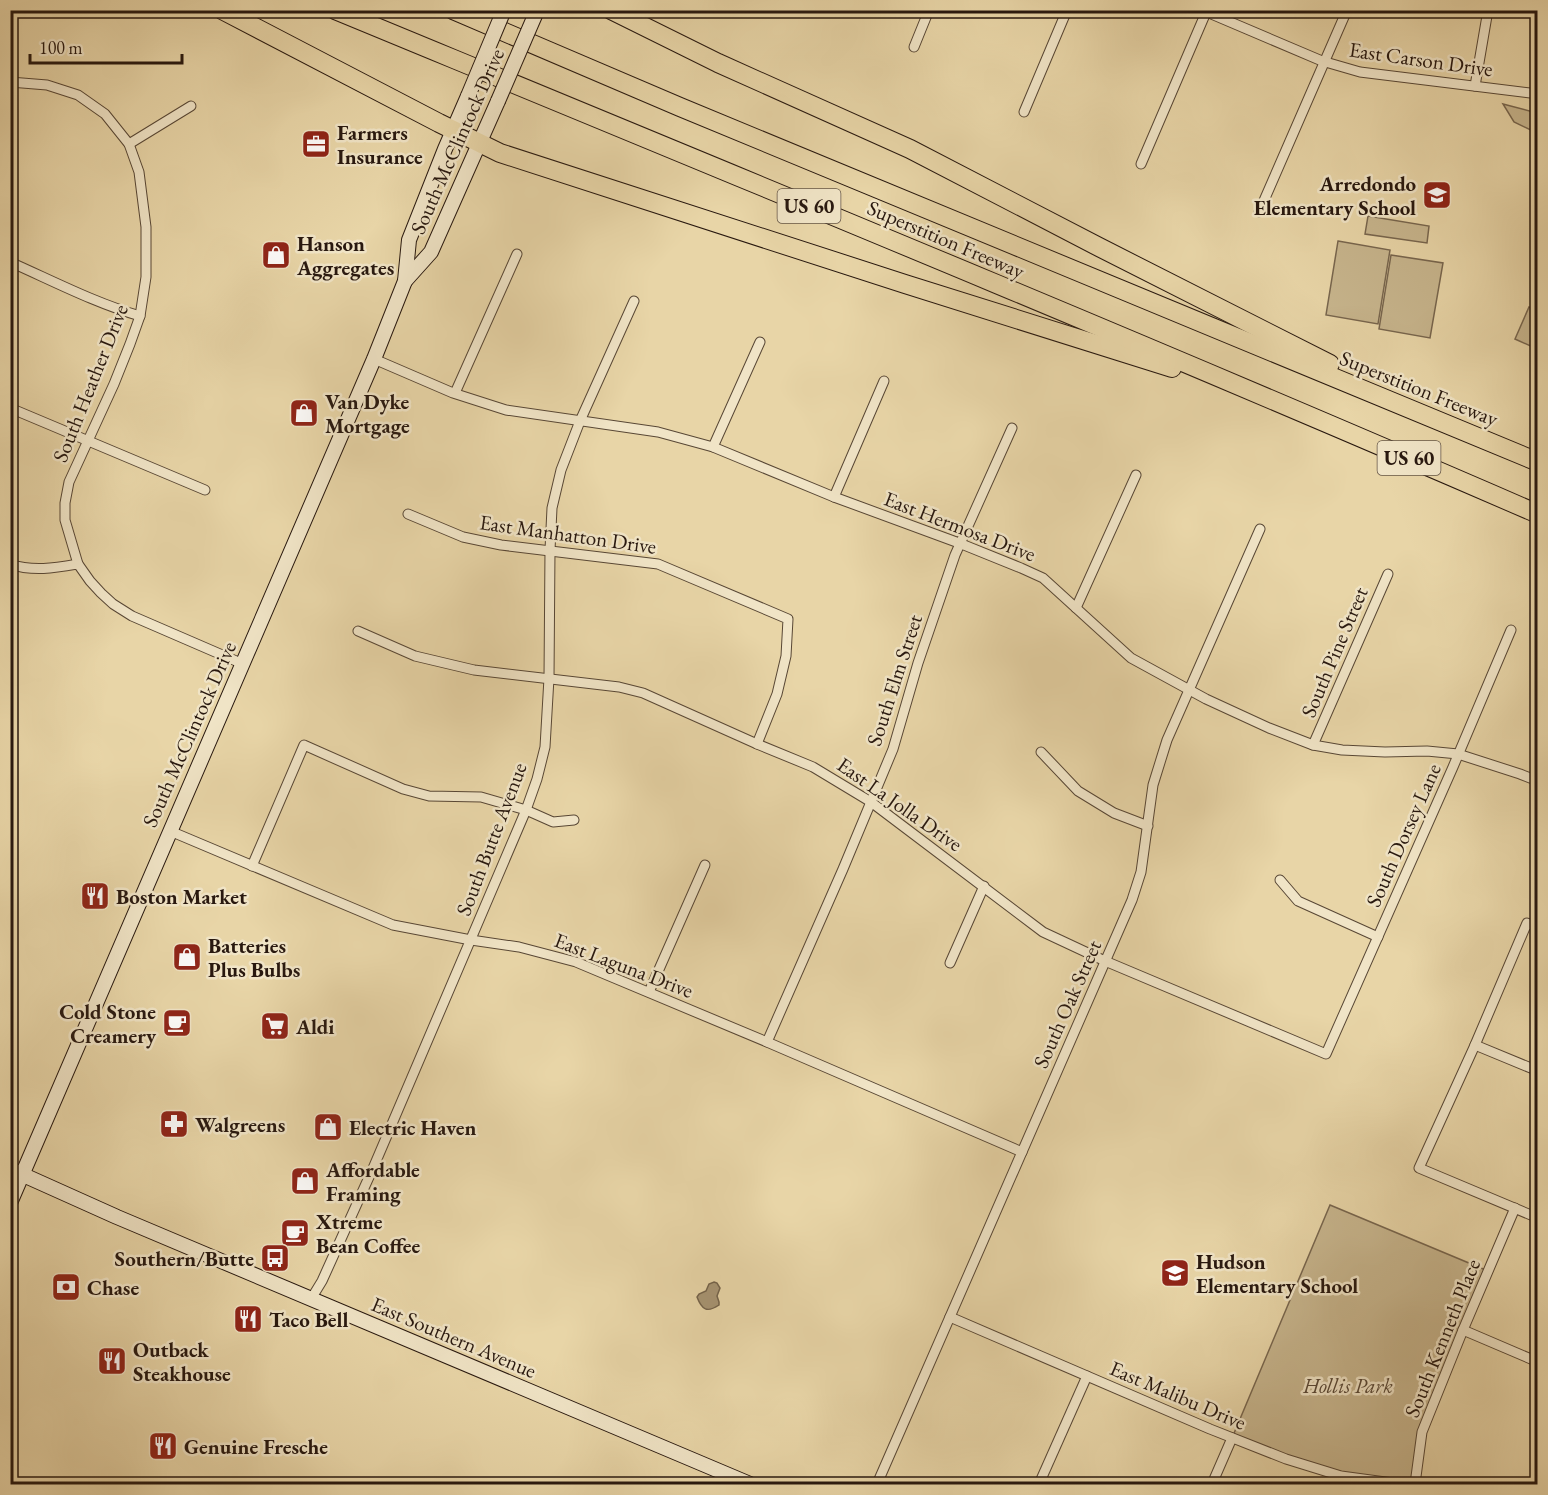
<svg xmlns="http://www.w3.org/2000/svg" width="1548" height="1495" font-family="'EB Garamond',serif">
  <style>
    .green { fill: #c7b58d; stroke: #78664e; stroke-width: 1.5 }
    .water { fill: #a79573; stroke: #74634b; stroke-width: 1.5 }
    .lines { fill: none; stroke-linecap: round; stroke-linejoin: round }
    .street-casing { stroke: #584735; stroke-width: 11 }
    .secondary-casing { stroke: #28180f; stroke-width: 16 }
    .highway-casing { stroke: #28180f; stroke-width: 20 }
    .street { stroke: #f0e4c6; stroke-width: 9 }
    .secondary { stroke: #f0e4c6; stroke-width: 14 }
    .highway { stroke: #e8d5a7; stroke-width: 18 }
    .secondary-bridge-casing { stroke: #28180f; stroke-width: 16; stroke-linecap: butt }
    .secondary-bridge { stroke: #f0e4c6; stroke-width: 14 }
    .labels { text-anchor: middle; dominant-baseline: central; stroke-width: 5; stroke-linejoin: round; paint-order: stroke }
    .shield { fill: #f0e4c6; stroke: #645546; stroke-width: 1.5 }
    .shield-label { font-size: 20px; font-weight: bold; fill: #28180f }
    .street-label { font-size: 21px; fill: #28180f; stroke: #f0e4c6 }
    .poi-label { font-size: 21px; font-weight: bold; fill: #28180f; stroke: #f0e4c6; text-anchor: start }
    .park-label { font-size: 21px; font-style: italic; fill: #584735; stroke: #f0e4c6 }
  </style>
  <rect width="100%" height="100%" fill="#e8d5a7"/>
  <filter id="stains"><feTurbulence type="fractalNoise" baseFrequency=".00333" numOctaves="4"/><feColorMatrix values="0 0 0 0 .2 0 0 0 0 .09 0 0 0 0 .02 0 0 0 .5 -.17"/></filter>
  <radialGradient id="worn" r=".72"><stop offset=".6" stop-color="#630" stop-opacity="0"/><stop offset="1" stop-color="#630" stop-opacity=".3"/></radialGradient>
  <!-- green -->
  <g class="green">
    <polygon points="1503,104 1537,113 1537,133 1514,122"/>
    <polygon points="1368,216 1429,226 1427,243 1365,234"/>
    <polygon points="1338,241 1390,250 1378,324 1326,315"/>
    <polygon points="1391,255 1443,263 1430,338 1379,329"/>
    <polygon points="1529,307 1537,310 1537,343 1535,348 1515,339"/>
    <polygon points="1330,1205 1488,1271 1422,1432 1415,1484 1400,1484 1341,1476 1232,1438"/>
  </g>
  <!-- water -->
  <path class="water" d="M714,1282L717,1283L720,1288L717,1296L719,1302V1305C707,1313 702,1310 697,1297L699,1294L706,1291L709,1284Z"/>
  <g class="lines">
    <!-- street casing -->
    <g class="street-casing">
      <g id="street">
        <polyline points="1202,10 1322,61 1360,72 1538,94"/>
        <polyline points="914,47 929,10"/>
        <polyline points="10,82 47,85 78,95 105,114 129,144 139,172 146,227 146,277 140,316 130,344 114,384 69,482 65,503 65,520 78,564"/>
        <polyline points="1475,86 1488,10"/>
        <polyline points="1024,112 1067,10"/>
        <polyline points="129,144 191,106"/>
        <polyline points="1141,164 1207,10"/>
        <polyline points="1259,212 1347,10"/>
        <path d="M10,262C53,281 95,303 140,316"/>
        <polyline points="374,359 453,393 506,410 658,432 713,447 834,497 959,543 1021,568 1043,578 1131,658 1206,699 1269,728 1313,745 1342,750 1385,752 1427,751 1458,754 1520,774 1538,781"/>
        <polyline points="455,393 517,254"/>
        <polyline points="10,408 205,490"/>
        <polyline points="713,447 760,342"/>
        <polyline points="834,497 884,381"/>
        <polyline points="408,514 463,537 501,545 658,564 788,619 786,656 777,694 757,744"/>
        <path d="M10,564C33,572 55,568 78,564L90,581L101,593L113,604L132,616L243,664"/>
        <polyline points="1076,608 1136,475"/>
        <polyline points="358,631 415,656 474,670 619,687 643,693 757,744 813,767 871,802 1043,932 1105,961 1326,1054 1453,767 1511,630"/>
        <polyline points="1313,745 1388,574"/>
        <polyline points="1041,752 1078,791 1114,813 1148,826"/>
        <polyline points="170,831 393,925 471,940 519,947 576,962 767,1042 1022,1152"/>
        <polyline points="252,866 304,745 403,789 429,796 481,797 526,810 553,822 574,820"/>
        <polyline points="1280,880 1298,901 1378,937"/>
        <polyline points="1538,928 1527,923 1475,1045 1419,1168 1538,1218"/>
        <polyline points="950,963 984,886"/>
        <polyline points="649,992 705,865"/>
        <polyline points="767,1042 843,869 893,749 918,663 955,555 1012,428"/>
        <polyline points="1475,1045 1538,1071"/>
        <polyline points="311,1299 322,1281 374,1166 526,810 537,779 545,747 549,678 550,550 552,508 561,470 580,421 634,301"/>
        <polyline points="950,1317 1210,1429 1286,1459 1341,1476 1400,1484"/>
        <polyline points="1463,1330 1538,1362"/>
        <polyline points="877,1484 1132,900 1141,872 1153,785 1167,740 1260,529"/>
        <polyline points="1039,1484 1087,1376"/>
        <polyline points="1212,1484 1232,1438"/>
        <polyline points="1415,1484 1422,1432 1463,1330 1515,1208"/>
      </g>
    </g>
    <!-- secondary casing -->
    <g class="secondary-casing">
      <g id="secondary">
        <polyline points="405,281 431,252 498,101"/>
        <polyline points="10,1169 117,1217 750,1484"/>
        <polyline points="10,1203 374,359 405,281 409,240 445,149 468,96"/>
      </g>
    </g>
    <!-- highway casing -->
    <g class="highway-casing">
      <g id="highway">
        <polyline points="222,10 439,123 500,153 905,284 1172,368"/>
        <path d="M335,10C737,176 1139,341 1538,514"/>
        <polyline points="453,10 680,107 1538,462"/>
        <polyline points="611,10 718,63 910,149 1099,247 1330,364"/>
      </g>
    </g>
    <!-- street -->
    <use href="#street" class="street"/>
    <!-- secondary -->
    <use href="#secondary" class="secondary"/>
    <!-- highway -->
    <use href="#highway" class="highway"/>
    <!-- secondary-bridge casing -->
    <g class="secondary-bridge-casing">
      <g id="secondary-bridge">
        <polyline points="468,96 504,10"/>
        <polyline points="498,101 536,13"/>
      </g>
    </g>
    <!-- secondary-bridge -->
    <use href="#secondary-bridge" class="secondary-bridge"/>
  </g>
  <!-- icons -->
  <defs>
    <g id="office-square" transform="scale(1.5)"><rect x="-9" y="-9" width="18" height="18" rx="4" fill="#8f2418" stroke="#f0e4c6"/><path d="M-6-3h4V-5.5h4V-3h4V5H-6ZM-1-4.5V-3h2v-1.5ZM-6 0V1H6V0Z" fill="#fff"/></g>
    <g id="school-square" transform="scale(1.5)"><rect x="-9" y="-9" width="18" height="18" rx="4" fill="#8f2418" stroke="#f0e4c6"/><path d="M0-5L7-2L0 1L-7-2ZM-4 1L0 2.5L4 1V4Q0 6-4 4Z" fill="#fff"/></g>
    <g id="shop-square" transform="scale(1.5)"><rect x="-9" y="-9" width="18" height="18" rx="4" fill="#8f2418" stroke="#f0e4c6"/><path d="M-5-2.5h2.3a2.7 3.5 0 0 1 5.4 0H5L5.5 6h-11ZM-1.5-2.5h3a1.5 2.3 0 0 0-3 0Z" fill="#fff"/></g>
    <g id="restaurant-square" transform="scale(1.5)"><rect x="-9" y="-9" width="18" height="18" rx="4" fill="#8f2418" stroke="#f0e4c6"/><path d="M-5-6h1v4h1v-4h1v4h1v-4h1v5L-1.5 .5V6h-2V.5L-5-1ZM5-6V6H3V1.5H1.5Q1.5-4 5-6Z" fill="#fff"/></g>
    <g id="cafe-square" transform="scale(1.5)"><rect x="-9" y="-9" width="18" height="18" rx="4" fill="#8f2418" stroke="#f0e4c6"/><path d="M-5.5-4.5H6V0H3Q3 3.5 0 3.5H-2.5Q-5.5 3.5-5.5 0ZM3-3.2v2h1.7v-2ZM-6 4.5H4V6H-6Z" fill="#fff"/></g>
    <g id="supermarket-square" transform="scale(1.5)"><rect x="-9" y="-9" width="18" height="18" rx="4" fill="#8f2418" stroke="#f0e4c6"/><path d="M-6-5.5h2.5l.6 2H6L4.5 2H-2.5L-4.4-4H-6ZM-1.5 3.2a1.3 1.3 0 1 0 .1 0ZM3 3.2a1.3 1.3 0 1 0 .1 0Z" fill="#fff"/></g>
    <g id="pharmacy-square" transform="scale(1.5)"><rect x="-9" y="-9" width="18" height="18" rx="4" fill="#8f2418" stroke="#f0e4c6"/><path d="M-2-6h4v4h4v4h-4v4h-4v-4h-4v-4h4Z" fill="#fff"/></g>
    <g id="bus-square" transform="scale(1.5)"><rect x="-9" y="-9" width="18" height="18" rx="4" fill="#8f2418" stroke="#f0e4c6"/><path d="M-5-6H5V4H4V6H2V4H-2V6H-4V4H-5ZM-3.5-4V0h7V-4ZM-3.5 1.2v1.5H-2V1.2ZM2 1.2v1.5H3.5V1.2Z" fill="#fff"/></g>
    <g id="bank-square" transform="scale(1.5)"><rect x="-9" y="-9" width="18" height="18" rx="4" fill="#8f2418" stroke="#f0e4c6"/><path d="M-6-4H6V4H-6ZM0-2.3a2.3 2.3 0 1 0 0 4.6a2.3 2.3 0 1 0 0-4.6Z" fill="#fff"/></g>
  </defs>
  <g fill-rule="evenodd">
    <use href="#office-square" x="316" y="144"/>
    <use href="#school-square" x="1437" y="195"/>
    <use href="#shop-square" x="276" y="255"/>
    <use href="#shop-square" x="304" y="413"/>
    <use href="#restaurant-square" x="95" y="896"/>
    <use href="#shop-square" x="187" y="957"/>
    <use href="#cafe-square" x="177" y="1023"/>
    <use href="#supermarket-square" x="275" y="1026"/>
    <use href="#pharmacy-square" x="174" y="1124"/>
    <use href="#shop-square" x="328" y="1127"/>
    <use href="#shop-square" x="305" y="1181"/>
    <use href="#cafe-square" x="295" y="1233"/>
    <use href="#bus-square" x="275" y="1258"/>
    <use href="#school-square" x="1175" y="1273"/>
    <use href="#bank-square" x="66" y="1287"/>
    <use href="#restaurant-square" x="248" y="1319"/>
    <use href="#restaurant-square" x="112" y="1361"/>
    <use href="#restaurant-square" x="163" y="1446"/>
  </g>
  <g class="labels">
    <!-- shield labels -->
    <g class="shield">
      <rect x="777.5" y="189" width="63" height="34" rx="4.5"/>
      <rect x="1377.5" y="441" width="63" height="34" rx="4.5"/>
    </g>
    <g class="shield-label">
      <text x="809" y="206">US 60</text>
      <text x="1409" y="458">US 60</text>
    </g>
    <!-- street labels -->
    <g class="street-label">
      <text transform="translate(1421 59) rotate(8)">East Carson Drive</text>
      <text transform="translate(457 141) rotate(-66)">South McClintock Drive</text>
      <text transform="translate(946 239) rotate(23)">Superstition Freeway</text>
      <text transform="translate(90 383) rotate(-68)">South Heather Drive</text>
      <text transform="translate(1419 388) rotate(22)">Superstition Freeway</text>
      <text transform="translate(960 526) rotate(21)">East Hermosa Drive</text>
      <text transform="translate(568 534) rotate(8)">East Manhatton Drive</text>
      <text transform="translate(1334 652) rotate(-67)">South Pine Street</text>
      <text transform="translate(894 680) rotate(-72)">South Elm Street</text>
      <text transform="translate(189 734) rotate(-66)">South McClintock Drive</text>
      <text transform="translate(900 804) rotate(35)">East La Jolla Drive</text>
      <text transform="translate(1403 835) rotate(-66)">South Dorsey Lane</text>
      <text transform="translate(491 839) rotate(-69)">South Butte Avenue</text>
      <text transform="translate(624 965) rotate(21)">East Laguna Drive</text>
      <text transform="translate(1067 1004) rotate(-66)">South Oak Street</text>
      <text transform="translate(454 1337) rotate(23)">East Southern Avenue</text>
      <text transform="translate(1442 1338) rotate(-68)">South Kenneth Place</text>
      <text transform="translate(1178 1395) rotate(23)">East Malibu Drive</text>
    </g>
    <!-- poi labels -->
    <g class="poi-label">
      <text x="337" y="132">Farmers<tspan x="337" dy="24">Insurance</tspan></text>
      <text x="1416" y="183" text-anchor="end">Arredondo<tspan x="1416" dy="24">Elementary School</tspan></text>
      <text x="297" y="243">Hanson<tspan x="297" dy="24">Aggregates</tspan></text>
      <text x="325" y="401">Van Dyke<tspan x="325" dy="24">Mortgage</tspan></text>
      <text x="116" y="896">Boston Market</text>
      <text x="208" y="945">Batteries<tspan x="208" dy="24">Plus Bulbs</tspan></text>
      <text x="156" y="1011" text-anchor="end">Cold Stone<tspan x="156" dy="24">Creamery</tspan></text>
      <text x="296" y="1026">Aldi</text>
      <text x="195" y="1124">Walgreens</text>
      <text x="349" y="1127">Electric Haven</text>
      <text x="326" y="1169">Affordable<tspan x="326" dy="24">Framing</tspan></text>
      <text x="316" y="1221">Xtreme<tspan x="316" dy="24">Bean Coffee</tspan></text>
      <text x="254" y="1258" text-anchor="end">Southern/Butte</text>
      <text x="1196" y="1261">Hudson<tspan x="1196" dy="24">Elementary School</tspan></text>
      <text x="87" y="1287">Chase</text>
      <text x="269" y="1319">Taco Bell</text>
      <text x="133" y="1349">Outback<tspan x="133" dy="24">Steakhouse</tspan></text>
      <text x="184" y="1446">Genuine Fresche</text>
    </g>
    <!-- park labels -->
    <g class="park-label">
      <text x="1348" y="1385">Hollis Park</text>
    </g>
  </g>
  <!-- margin -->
  <rect width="1548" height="1495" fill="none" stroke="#e8d5a7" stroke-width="36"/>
  <rect x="12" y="12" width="1524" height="1471" fill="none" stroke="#28180f" stroke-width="3"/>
  <rect x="18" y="18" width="1512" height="1459" fill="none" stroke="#28180f" stroke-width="1.5"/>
  <!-- scale -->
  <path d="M30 54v9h152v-9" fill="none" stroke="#28180f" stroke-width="3"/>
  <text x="39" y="54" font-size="18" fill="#28180f" stroke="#f0e4c6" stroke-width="4.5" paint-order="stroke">100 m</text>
  <rect width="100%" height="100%" filter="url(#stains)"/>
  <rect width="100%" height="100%" fill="url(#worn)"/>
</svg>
